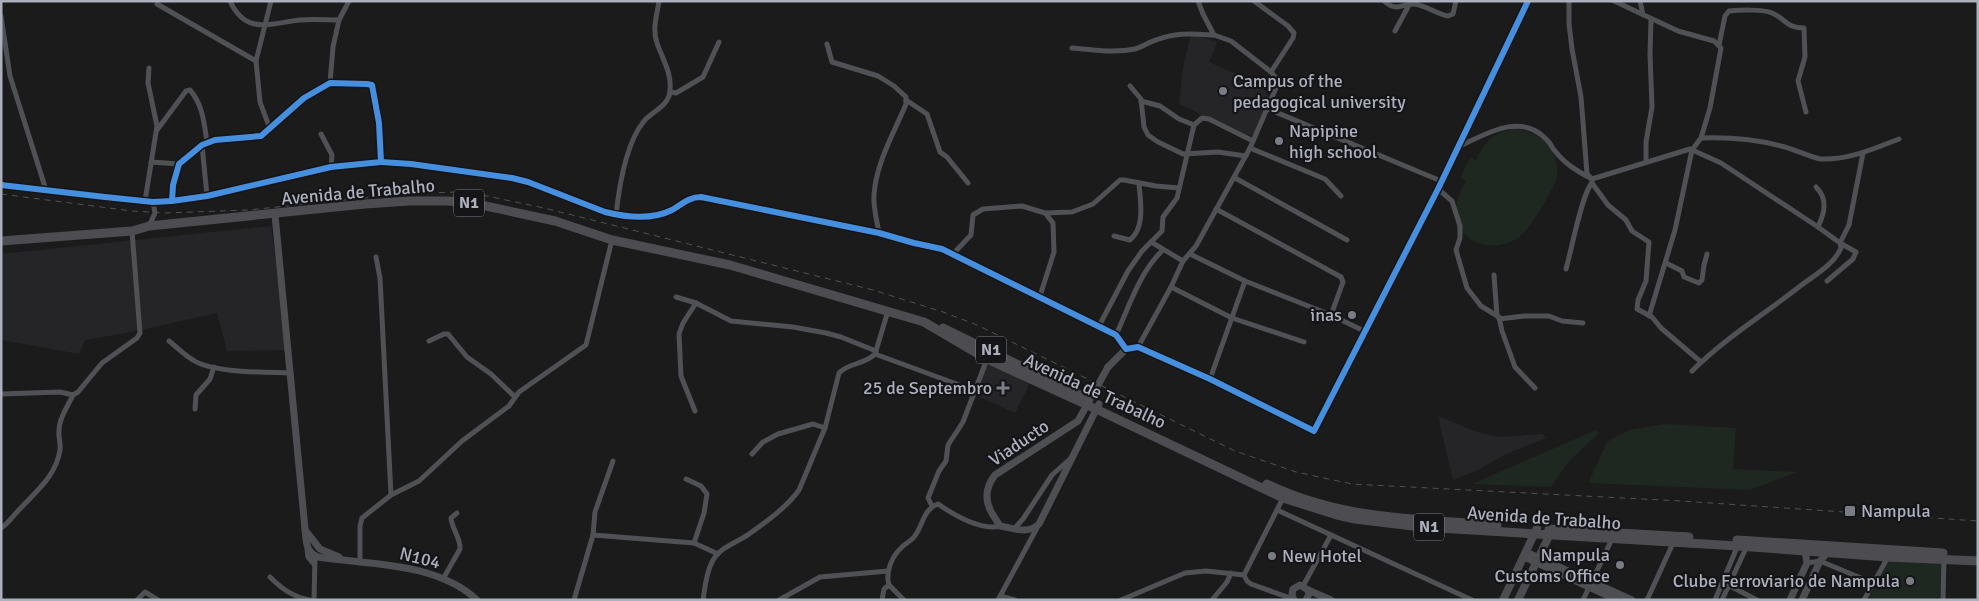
<svg xmlns="http://www.w3.org/2000/svg" width="1979" height="601" font-family="Signika,sans-serif">
  <style>
    .built { fill: #252528 }
    .green { fill: #1f2721 }
    .lines { fill: none; stroke-linecap: round; stroke-linejoin: round }
    .street { stroke: #4f5155; stroke-width: 5 }
    .secondary { stroke: #4e4f53; stroke-width: 7 }
    .primary { stroke: #4d4d51; stroke-width: 8 }
    .highway { stroke: #4d4d51; stroke-width: 9 }
    .rail { stroke: #505154; stroke-width: 1; stroke-dasharray: 6 5; stroke-linecap: butt }
    .secondary-bridge { stroke: #4e4f53; stroke-width: 7 }
    .cycleway-casing { stroke: #151518; stroke-width: 9 }
    .cycleway { stroke: #468fdf; stroke-width: 6 }
    .poi-dot { fill: #797c85; stroke: #151518; stroke-width: 2 }
    .labels { text-anchor: middle; dominant-baseline: central; stroke-width: 4.5; stroke-linejoin: round; paint-order: stroke }
    .shield { fill: #151518; stroke: #7f828c; stroke-width: 1 }
    .shield-label { font-size: 16px; font-weight: bold; fill: #acb0bd }
    .poi-label { font-size: 18px; fill: #acb0bd; stroke: #151518; text-anchor: start }
    .street-label { font-size: 18px; fill: #acb0bd; stroke: #151518 }
  </style>
  <rect width="100%" height="100%" fill="#1b1b1c"/>
  <!-- built -->
  <g class="built">
    <polygon points="1191,34 1217,42 1209,62 1260,84 1270,98 1253,136 1239,133 1179,104 1183,68"/>
    <polygon points="271,226 288,350 227,351 217,313 127,333 85,340 79,354 1,340 1,254"/>
    <polygon points="989,361 1031,381 1015,413 975,395"/>
    <polygon points="1438,416 1477,432 1499,437 1543,434 1546,438 1504,455 1480,469 1453,480"/>
  </g>
  <!-- green -->
  <g class="green">
    <path d="M1515,129C1535,132 1551,139 1556,161C1558,167 1558,175 1556,180C1551,194 1534,221 1524,233C1500,256 1456,247 1456,210C1456,199 1461,190 1466,181L1460,178L1470,158L1476,160C1486,141 1493,132 1515,129Z"/>
    <polygon points="1665,424 1736,428 1733,469 1797,472 1750,490 1588,483 1607,442 1629,430"/>
    <polygon points="1596,430 1598,434 1569,461 1551,487 1472,484"/>
    <polygon points="1889,561 1944,563 1940,600 1868,600"/>
  </g>
  <g class="lines">
    <!-- street -->
    <g class="street">
      <path d="M230,1C246,36 271,23 300,20C313,19 326,20 339,20"/>
      <polyline points="1254,1 1288,26 1294,33 1293,38 1271,72"/>
      <path d="M1384,1C1397,13 1402,3 1414,4C1425,5 1437,14 1448,16L1453,14L1456,1"/>
      <polyline points="1569,1 1569,24 1572,49 1581,97 1587,174 1592,179 1592,183 1608,205 1626,220 1632,231 1649,242 1646,281 1638,300 1637,309 1652,317 1661,328 1701,362"/>
      <polyline points="1614,1 1678,31 1714,41 1721,48 1710,108 1701,138 1692,150 1675,230 1649,316"/>
      <polyline points="1640,1 1643,15"/>
      <polyline points="157,4 256,61"/>
      <polyline points="1,16 10,76 46,190"/>
      <polyline points="1395,31 1408,7"/>
      <path d="M827,44L832,62L878,76L894,86L906,97V104C894,133 876,163 874,195C873,207 877,221 879,233"/>
      <path d="M1719,45L1725,16L1729,11C1739,10 1763,9 1772,13C1786,19 1786,28 1804,28L1805,57L1798,81L1806,112"/>
      <path d="M1072,48C1093,50 1114,53 1135,49C1142,47 1149,42 1156,40C1177,32 1193,34 1214,35"/>
      <polyline points="330,83 333,47 339,20 349,1"/>
      <polyline points="1130,86 1141,99 1144,127 1148,135 1158,142 1183,154 1218,152 1246,156"/>
      <polyline points="671,92 676,93 703,77 719,42"/>
      <polyline points="906,100 927,114 940,152 947,157 968,183"/>
      <polyline points="1141,101 1160,106 1179,119 1194,125"/>
      <polyline points="1268,109 1441,181"/>
      <polyline points="270,129 260,102 256,61 271,1"/>
      <path d="M157,130L186,91L190,90C203,105 204,123 207,142"/>
      <polyline points="321,134 332,155 331,167"/>
      <path d="M1701,138C1728,137 1755,139 1781,146C1791,148 1813,158 1821,159C1849,160 1873,149 1899,139"/>
      <polyline points="202,145 207,196"/>
      <path d="M1458,147C1486,134 1520,112 1546,139C1550,142 1552,148 1555,151C1565,164 1577,171 1592,179L1690,149L1721,163L1818,227L1840,243L1856,252L1853,259L1827,281"/>
      <polyline points="1250,148 1325,179 1341,196"/>
      <polyline points="1646,161 1646,142 1652,107 1650,54 1651,19"/>
      <polyline points="151,162 179,164"/>
      <path d="M381,162L411,164L512,178L528,182L605,212C625,217 652,220 672,210C682,204 689,197 701,197L879,233L914,243L942,249L1116,335L1126,349"/>
      <polyline points="1235,178 1347,240"/>
      <polyline points="1,185 105,197 153,202 172,201 207,196 331,167 381,162 379,123 372,85 367,84 330,83 304,98 261,136 215,140 202,145 179,164 173,185 172,201"/>
      <path d="M1816,187C1828,199 1825,212 1818,227"/>
      <polyline points="1438,189 1452,201 1460,226 1460,238 1456,250 1467,288 1481,306 1499,317 1502,331 1515,367 1535,388"/>
      <polyline points="145,201 157,126 148,83 149,68"/>
      <polyline points="1216,209 1341,277 1343,282 1331,315"/>
      <path d="M616,215C619,187 626,143 644,121C653,111 670,105 670,90C672,73 662,58 657,43C652,29 657,15 659,1"/>
      <polyline points="149,226 155,213 153,202"/>
      <path d="M1114,236L1130,240C1146,227 1140,200 1139,183"/>
      <polyline points="1151,242 1183,261"/>
      <polyline points="1190,254 1245,281 1331,315 1364,331"/>
      <polyline points="952,255 971,235 973,215 983,209 1022,206 1045,213 1072,212 1093,204 1120,180 1124,180 1156,186 1179,188"/>
      <polyline points="376,257 380,278 391,495"/>
      <polyline points="1666,263 1682,271 1684,277 1699,283 1702,280 1704,265 1707,254"/>
      <path d="M1566,269C1571,252 1582,193 1592,183"/>
      <polyline points="1494,275 1497,316"/>
      <polyline points="1171,287 1232,318 1304,342"/>
      <polyline points="1040,296 1054,252 1053,223 1046,214"/>
      <polyline points="676,297 696,303 731,321 793,327 826,333 841,337 876,351"/>
      <polyline points="1499,319 1524,316 1549,316 1562,321 1583,323"/>
      <polyline points="1099,326 1128,271 1142,251 1162,231 1163,217 1177,198 1194,125 1202,118 1209,119 1253,141"/>
      <path d="M1116,335C1129,307 1140,271 1163,250"/>
      <path d="M169,341C177,347 184,355 193,360C212,373 265,372 289,373"/>
      <polyline points="429,341 444,334 448,334 467,357 491,374 515,397"/>
      <polyline points="1138,347 1171,287 1183,261 1196,246 1250,148 1276,88 1276,78 1271,72 1231,41 1214,35 1203,14 1198,1"/>
      <polyline points="875,354 973,390"/>
      <path d="M1692,371C1724,339 1763,315 1799,287C1814,275 1833,266 1841,248L1840,243L1849,225L1863,153"/>
      <polyline points="1210,379 1245,281"/>
      <polyline points="1,394 60,392 73,395 78,392 102,363 137,338 140,333 132,231"/>
      <polyline points="195,409 196,395 210,379 214,367"/>
      <polyline points="695,411 681,376 679,334 683,323 696,303"/>
      <polyline points="752,454 763,442 778,434 813,424 825,428"/>
      <polyline points="613,461 595,512 593,535 694,543 718,554"/>
      <polyline points="686,479 701,486 707,494 704,513 694,543"/>
      <polyline points="1284,496 1244,575 1247,581 1251,584 1293,599"/>
      <polyline points="932,506 928,498 939,471 946,461 948,445 963,422 987,359"/>
      <polyline points="1277,510 1472,600"/>
      <path d="M1,528C9,523 11,518 17,512C34,493 56,477 60,450C61,443 58,437 59,431C59,418 68,406 73,395"/>
      <polyline points="1014,529 1023,519 1052,475 1070,459"/>
      <polyline points="307,549 308,557 314,564"/>
      <polyline points="360,563 360,526 362,518 391,495 419,481 462,441 509,406 519,392 586,345 612,240"/>
      <polyline points="1807,563 1820,561 1873,583"/>
      <path d="M270,577C282,589 293,597 310,600"/>
      <path d="M443,579L460,549C461,539 452,529 451,518L457,513"/>
      <polyline points="1728,585 1757,600"/>
      <polyline points="1303,586 1331,535"/>
      <polyline points="1000,596 1015,600"/>
      <polyline points="137,600 145,592 158,600"/>
      <polyline points="314,600 315,557"/>
      <polyline points="574,600 593,535"/>
      <path d="M703,600C705,587 706,573 712,562C719,547 737,543 749,534C766,522 787,507 799,490L825,428L839,373C848,363 866,364 875,354L888,311"/>
      <polyline points="779,600 820,577 888,571"/>
      <polyline points="882,600 884,589 889,585"/>
      <path d="M904,600L889,585C885,572 892,556 902,547C906,543 911,541 914,537C923,526 923,509 938,504C954,515 980,531 1000,526"/>
      <polyline points="998,600 1038,526"/>
      <polyline points="1121,600 1185,573 1206,571 1244,575"/>
      <polyline points="1212,600 1227,582 1231,573"/>
      <polyline points="1583,600 1613,537"/>
      <polyline points="1647,600 1674,541"/>
      <polyline points="1715,600 1738,545"/>
      <polyline points="1722,600 1747,546"/>
      <polyline points="1864,600 1888,557"/>
      <polyline points="1943,600 1944,558"/>
    </g>
    <!-- secondary -->
    <g class="secondary">
      <path d="M275,215L305,529C306,541 306,553 318,557C370,565 436,562 477,600"/>
      <polyline points="1108,367 1126,349 1138,347 1210,379 1314,431 1438,189 1528,1"/>
      <path d="M993,515L1000,526C1014,528 1027,535 1039,524L1099,404"/>
      <polyline points="305,530 320,549 339,557"/>
      <polyline points="1526,552 1632,600"/>
      <polyline points="1524,557 1617,600"/>
      <polyline points="1308,590 1331,600"/>
      <polyline points="1294,600 1292,594 1293,589 1300,585 1308,590 1309,594 1306,600"/>
      <polyline points="1790,600 1807,563 1805,551"/>
      <polyline points="1802,600 1820,561 1827,553"/>
    </g>
    <!-- primary -->
    <g class="primary">
      <polyline points="1503,600 1537,528"/>
      <polyline points="1518,600 1551,532"/>
    </g>
    <!-- highway -->
    <g class="highway">
      <polyline points="1,241 132,231 149,226 365,204 409,201 448,201 472,203 555,221 612,240 730,265 924,322 987,359 1096,409 1283,498 1337,515 1355,519 1421,527 1738,546 1888,557 1978,561"/>
      <polyline points="943,328 1084,397"/>
      <path d="M1267,484C1342,520 1416,519 1497,525"/>
      <polyline points="1549,529 1689,537"/>
      <polyline points="1737,540 1943,553"/>
    </g>
    <!-- rail -->
    <polyline class="rail" points="1,194 132,211 165,213 248,210 403,194 455,192 487,196 544,208 873,290 943,312 977,325 1235,451 1296,472 1352,484 1681,501 1978,521"/>
    <!-- secondary-bridge -->
    <path class="secondary-bridge" d="M993,515C984,501 985,488 995,475L1078,421L1108,367"/>
    <!-- cycleway casing -->
    <g class="cycleway-casing">
      <g id="cycleway">
        <path d="M381,162L411,164L512,178L528,182L605,212C625,217 652,220 672,210C682,204 689,197 701,197L879,233L914,243L942,249L1116,335L1126,349L1138,347L1210,379L1314,431L1438,189L1528,1"/>
        <polyline points="1,185 105,197 153,202 172,201 207,196 331,167 381,162 379,123 372,85 367,84 330,83 304,98 261,136 215,140 202,145 179,164 173,185 172,201"/>
      </g>
    </g>
    <!-- cycleway -->
    <use href="#cycleway" class="cycleway"/>
  </g>
  <!-- markers -->
  <g class="poi-dot">
    <circle cx="1223" cy="91" r="5"/>
    <circle cx="1279" cy="141" r="5"/>
    <circle cx="1352" cy="315" r="5"/>
    <path d="M1000.5 380.5h5v5h5v5h-5v5h-5v-5h-5v-5h5z"/>
    <rect x="1844" y="505" width="12" height="12" rx="2.5"/>
    <circle cx="1272" cy="556" r="5"/>
    <circle cx="1620" cy="565" r="5"/>
    <circle cx="1910" cy="581" r="5"/>
  </g>
  <g class="labels">
    <!-- shield labels -->
    <g class="shield">
      <rect x="454" y="189.5" width="30" height="27" rx="4"/>
      <rect x="976" y="336.5" width="30" height="27" rx="4"/>
      <rect x="1414" y="513.5" width="30" height="27" rx="4"/>
    </g>
    <g class="shield-label">
      <text x="469" y="203">N1</text>
      <text x="991" y="350">N1</text>
      <text x="1429" y="527">N1</text>
    </g>
    <!-- poi labels -->
    <g class="poi-label">
      <text x="1233" y="81">Campus of the<tspan x="1233" dy="21">pedagogical university</tspan></text>
      <text x="1289" y="131">Napipine<tspan x="1289" dy="21">high school</tspan></text>
      <text x="1342" y="315" text-anchor="end">inas</text>
      <text x="992" y="388" text-anchor="end">25 de Septembro</text>
      <text x="1861" y="511">Nampula</text>
      <text x="1610" y="555" text-anchor="end">Nampula<tspan x="1610" dy="21">Customs Office</tspan></text>
      <text x="1282" y="556">New Hotel</text>
      <text x="1900" y="581" text-anchor="end">Clube Ferroviario de Nampula</text>
    </g>
    <!-- street labels -->
    <g class="street-label">
      <text transform="translate(358 192) rotate(-5)">Avenida de Trabalho</text>
      <text transform="translate(1095 391) rotate(25)">Avenida de Trabalho</text>
      <text transform="translate(1019 443) rotate(-34)">Viaducto</text>
      <text transform="translate(1544 518) rotate(4)">Avenida de Trabalho</text>
      <text transform="translate(420 558) rotate(14)">N104</text>
    </g>
  </g>
  <!-- border -->
  <rect width="1979" height="601" fill="none" stroke="#acb0bd" stroke-width="5"/>
</svg>
